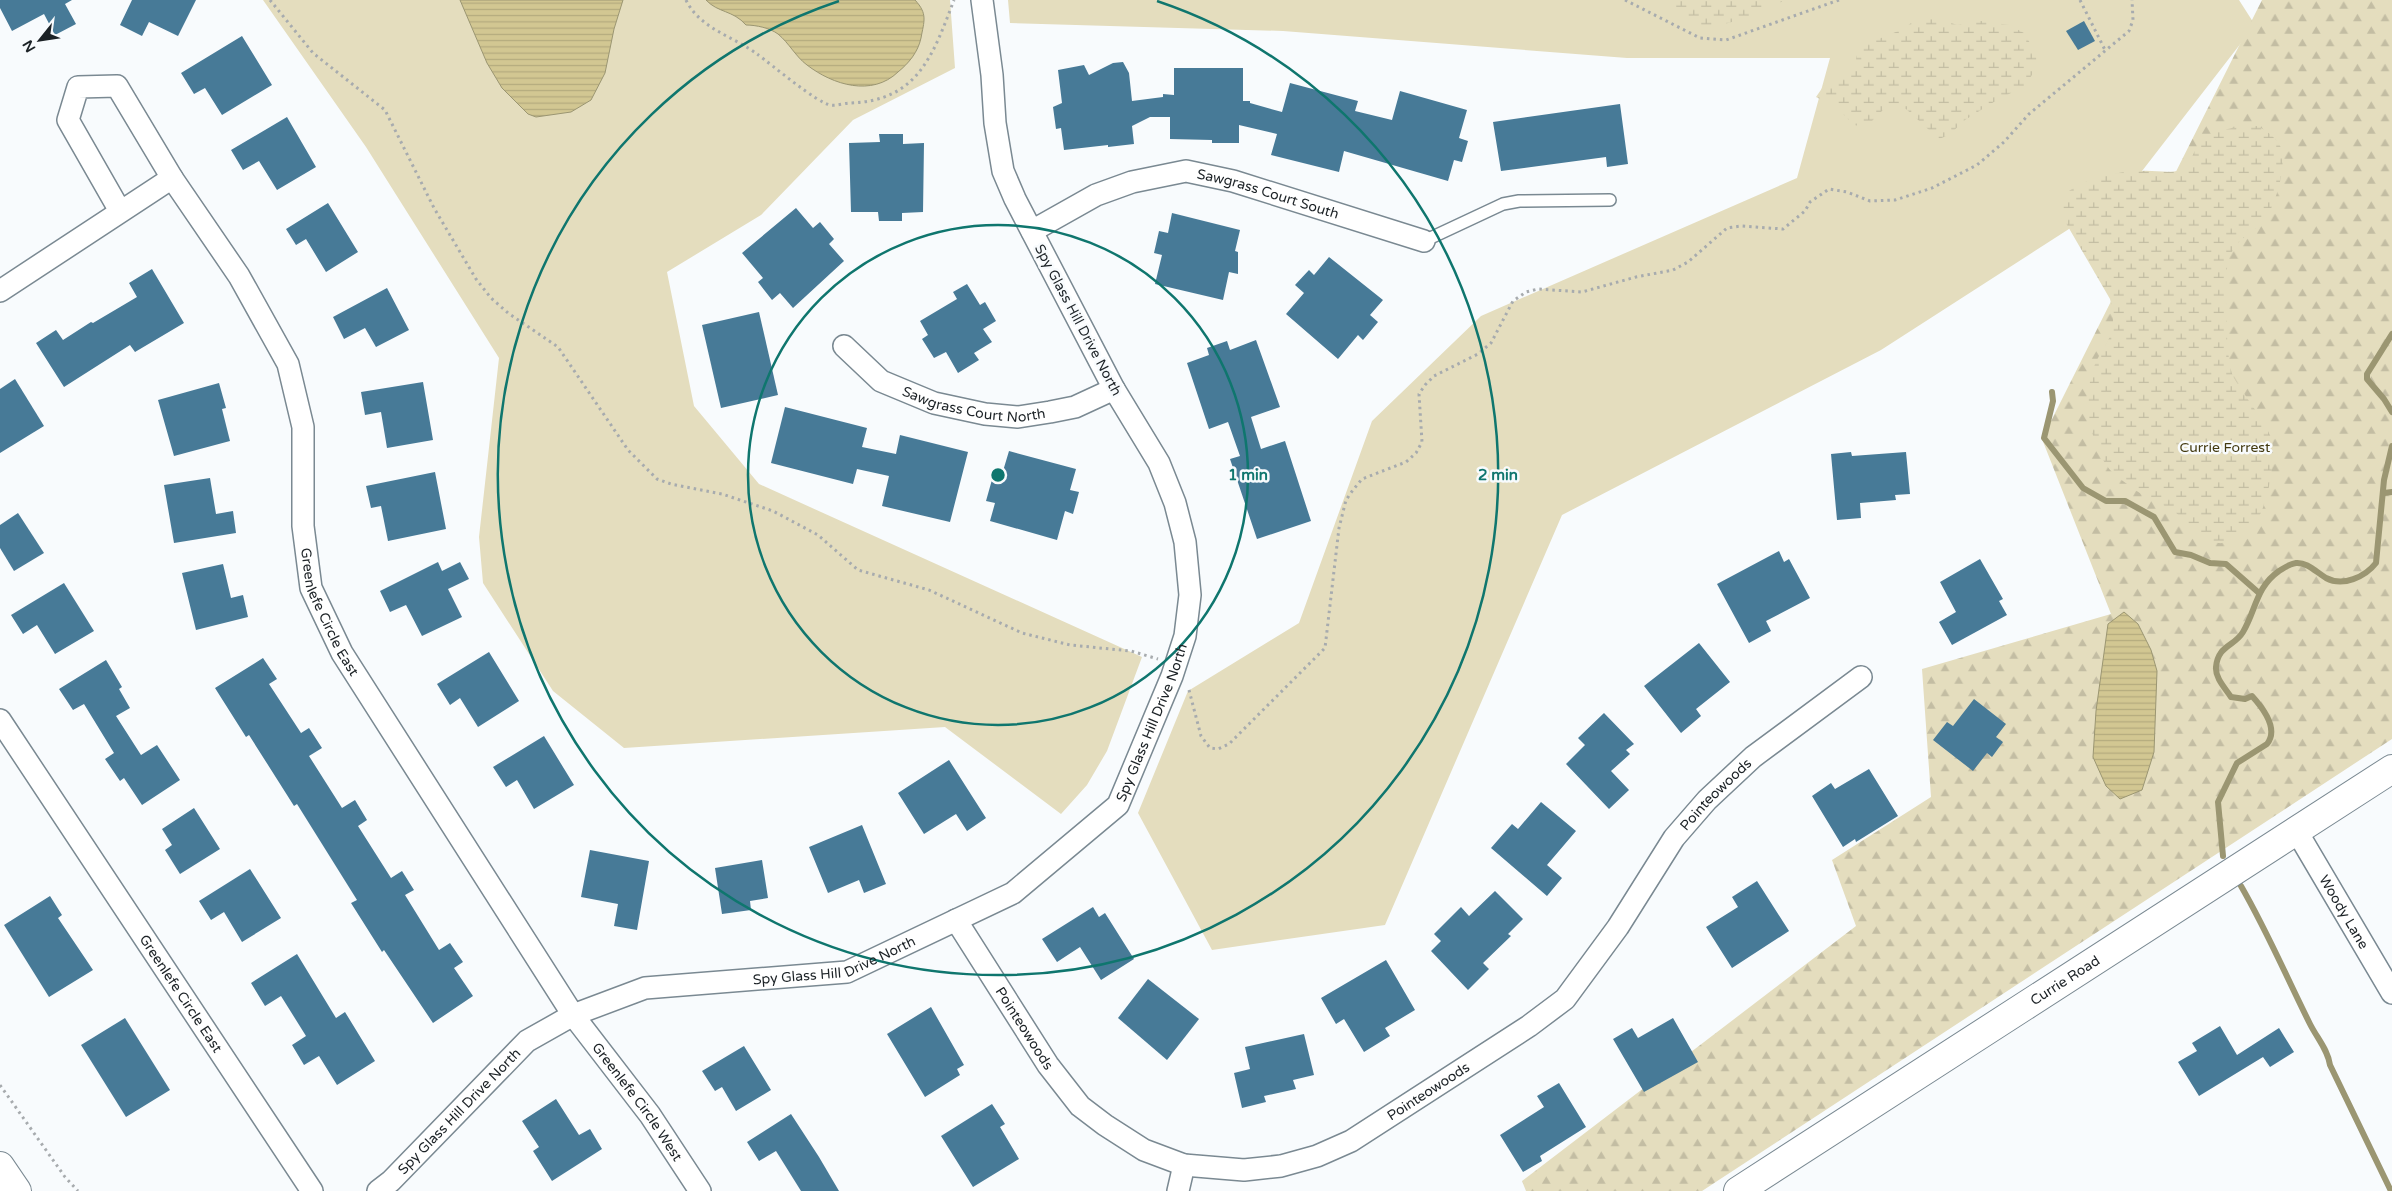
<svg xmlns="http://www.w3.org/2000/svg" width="2392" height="1191" font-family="'Varela Round',sans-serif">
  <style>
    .green { fill: #e4ddbe }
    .forest { fill: url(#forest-firs) }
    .wetland { fill: url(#wetland-marsh) }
    .water { fill: url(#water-rules); stroke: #9b9672 }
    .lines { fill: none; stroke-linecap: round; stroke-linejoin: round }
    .stream { stroke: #9b9672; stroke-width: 6 }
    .building { fill: #477a97 }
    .service-casing { stroke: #7a8992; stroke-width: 14 }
    .minor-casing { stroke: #7a8992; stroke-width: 24 }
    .tertiary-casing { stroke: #7a8992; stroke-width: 30 }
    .secondary-casing { stroke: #7a8992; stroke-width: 30 }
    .path { stroke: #a7abae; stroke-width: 3; stroke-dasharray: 2.5 4; stroke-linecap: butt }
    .service { stroke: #fff; stroke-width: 11 }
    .minor { stroke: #fff; stroke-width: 21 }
    .tertiary { stroke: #fff; stroke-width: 28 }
    .secondary { stroke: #fff; stroke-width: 28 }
    .ring { fill: none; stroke: #0f766e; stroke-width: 2.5 }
    .labels { text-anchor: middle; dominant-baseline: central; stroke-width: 5; stroke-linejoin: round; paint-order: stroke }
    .street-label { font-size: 14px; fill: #1c2226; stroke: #f8fbfd }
    .park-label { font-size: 14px; fill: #433a10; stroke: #f8fbfd }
    .centre { fill: #0f766e; stroke: #f8fbfd; stroke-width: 2.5 }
    .ring-label { font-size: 15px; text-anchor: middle; font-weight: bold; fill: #0f766e; stroke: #f8fbfd; stroke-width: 5; stroke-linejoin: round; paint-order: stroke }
  </style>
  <defs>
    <pattern id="forest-firs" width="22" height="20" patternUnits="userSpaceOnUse" patternTransform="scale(1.25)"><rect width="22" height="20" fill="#e4ddbe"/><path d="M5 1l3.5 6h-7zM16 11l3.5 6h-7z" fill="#c3bda3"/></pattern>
    <pattern id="wetland-marsh" width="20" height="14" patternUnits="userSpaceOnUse" patternTransform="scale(1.25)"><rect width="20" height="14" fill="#e4ddbe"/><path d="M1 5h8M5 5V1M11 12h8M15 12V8" fill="none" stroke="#c3bda3"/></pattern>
    <pattern id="water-rules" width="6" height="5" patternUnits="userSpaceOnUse" patternTransform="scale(1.25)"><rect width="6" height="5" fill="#d2c792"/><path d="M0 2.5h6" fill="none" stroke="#b4ab7e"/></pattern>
  </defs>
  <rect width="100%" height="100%" fill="#f8fbfd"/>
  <!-- green -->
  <g class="green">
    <polygon points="263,0 950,0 955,68 853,120 761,215 667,272 694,406 759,484 1142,657 1107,751 1087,785 1061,814 945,727 624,748 553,691 483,583 479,537 499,358 366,147"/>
    <polygon points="1008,0 2239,0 2255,25 2125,193 1881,350 1562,515 1385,925 1212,950 1138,813 1188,691 1299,623 1372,421 1481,316 1797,178 1830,58 1627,58 1283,31 1010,23"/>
  </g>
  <!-- forest -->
  <polygon class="forest" points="2262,0 2392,0 2392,739 1702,1191 1526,1191 1522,1181 1856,926 1832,860 1931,797 1922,669 2111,614 2042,439"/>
  <!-- wetland -->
  <g class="wetland">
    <path d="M1786,0C1757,12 1686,52 1674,1Z"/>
    <polygon points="1940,19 1957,25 1981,21 2009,25 2024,33 2036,53 2037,66 2026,85 1992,103 1965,120 1949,135 1939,139 1906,109 1888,105 1866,127 1854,125 1837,108 1816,97 1829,78 1838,77 1855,65 1858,50 1869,43 1903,29 1915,20"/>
    <path d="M2258,126C2266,131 2278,138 2281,148C2287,165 2276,206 2264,220C2255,232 2241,236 2233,250C2226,260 2227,273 2226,285C2226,304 2226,361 2233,376C2242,393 2269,426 2272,441C2276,460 2267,512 2253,525C2248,529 2241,533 2236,536C2230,540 2225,544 2218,543C2198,539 2190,524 2176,513C2162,503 2145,498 2131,487C2125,482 2118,478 2112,472C2091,449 2084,407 2091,377C2099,343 2121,342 2110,299L2063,218L2061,210L2066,193C2088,177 2115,172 2142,171C2155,170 2168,174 2181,170C2190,167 2191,157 2196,149C2210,128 2235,127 2258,126Z"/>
  </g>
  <!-- water -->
  <g class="water">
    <polygon points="460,0 623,0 614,29 605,73 591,100 571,112 536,117 528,114 502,88 487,63"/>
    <path d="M706,0H915C928,14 924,21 921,38C918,52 909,63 898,72C872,97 833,85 807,65C796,57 789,43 778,34C770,28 756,25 746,25C733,10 718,13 706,0Z"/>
    <polygon points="2124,612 2138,624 2151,650 2157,671 2154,752 2142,790 2120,799 2106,786 2093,757 2096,711 2108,624"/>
  </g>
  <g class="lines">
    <!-- stream -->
    <g class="stream">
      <polyline points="2392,334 2367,374 2367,379 2384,399 2392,412"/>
      <polyline points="2052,392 2053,401 2044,438 2083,488 2106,501 2125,501 2154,517 2175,552 2191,555 2210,563 2226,564 2259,593"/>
      <polyline points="2384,493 2392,492"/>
      <path d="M2223,856L2218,802L2237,763L2267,744C2279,729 2262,707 2252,696L2245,699L2231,697C2225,688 2215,678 2216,667C2218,645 2234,647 2243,632C2256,610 2256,587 2279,571C2284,568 2289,564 2296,563C2307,562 2316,572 2326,578C2343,587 2365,577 2376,563L2384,480L2392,446"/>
      <path d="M2241,886C2267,931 2287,978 2310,1024C2317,1038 2328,1050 2330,1065L2391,1191"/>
    </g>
  </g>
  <!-- building -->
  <g class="building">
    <polygon points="0,0 72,0 65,4 76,24 55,35 44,14 12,31 0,8"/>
    <polygon points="132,0 196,0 178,36 149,22 142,36 120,25"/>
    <polygon points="2084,21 2095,41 2078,50 2066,31"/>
    <polygon points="242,36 272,85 222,115 205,88 194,94 181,73"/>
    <polygon points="1123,62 1129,73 1132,101 1163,97 1163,94 1174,95 1174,68 1243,68 1243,101 1250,101 1250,103 1282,112 1290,83 1358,101 1355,111 1392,120 1400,91 1467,110 1459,138 1468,141 1462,162 1454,160 1448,181 1344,151 1339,172 1271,155 1277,134 1239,125 1239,143 1212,143 1212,140 1170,139 1170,117 1150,117 1132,126 1134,144 1108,147 1108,145 1064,150 1061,128 1056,129 1053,107 1062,103 1058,70 1084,65 1089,75 1113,63"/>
    <polygon points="1620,104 1628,164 1607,167 1606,157 1501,171 1493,122"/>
    <polygon points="287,117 316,167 277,190 259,161 243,170 231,150"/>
    <polygon points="879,134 903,134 903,144 924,143 923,212 902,213 902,221 879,221 878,212 851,212 849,143 880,142"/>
    <polygon points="328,203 358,252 326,272 306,239 296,245 286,229"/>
    <polygon points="796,208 813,228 820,222 834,239 829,244 844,261 793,308 780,293 772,300 758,282 763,278 742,253"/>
    <polygon points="1172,213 1240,230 1235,251 1238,252 1238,274 1229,272 1223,300 1155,284 1162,255 1154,253 1159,231 1168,233"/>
    <polygon points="1329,257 1383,300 1370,315 1378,322 1363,340 1358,335 1338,359 1286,314 1304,293 1295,285 1309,270 1314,275"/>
    <polygon points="152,269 184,323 135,352 130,345 64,387 36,343 56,330 63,340 91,322 93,323 137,297 129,283"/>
    <polygon points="967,284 980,305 985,302 996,321 983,329 992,342 974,353 979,360 958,373 946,352 934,358 922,339 928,335 920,321 957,299 953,292"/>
    <polygon points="387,288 409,330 376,347 365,328 344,339 333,317"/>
    <polygon points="759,312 778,395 721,408 702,325"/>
    <polygon points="1256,340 1280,407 1251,417 1261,449 1285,441 1311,521 1257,539 1230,459 1240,456 1228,422 1209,429 1187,363 1209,355 1207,348 1227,341 1230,350"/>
    <polygon points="15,379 44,426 0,453 0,389"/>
    <polygon points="423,382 433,440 387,448 381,412 365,415 361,392"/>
    <polygon points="219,383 226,408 222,409 230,441 174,456 158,400"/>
    <polygon points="785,407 867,428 862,447 896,454 900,435 968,452 950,522 882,506 889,476 857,469 853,484 771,463"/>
    <polygon points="1009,451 1076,469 1070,490 1079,492 1073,514 1065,511 1057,540 990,521 995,503 986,501 995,469 1003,471"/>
    <polygon points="1851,452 1852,456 1906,452 1910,494 1895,495 1896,500 1860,503 1861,518 1837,520 1831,454"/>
    <polygon points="435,472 446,529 388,541 381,506 371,508 366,486"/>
    <polygon points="210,478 216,514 233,511 236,533 174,543 164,485"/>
    <polygon points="18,513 44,553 14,571 0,548 0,525"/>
    <polygon points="1779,551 1784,562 1789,559 1810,598 1766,621 1771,631 1749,643 1717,584"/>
    <polygon points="1980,559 2003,599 1999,601 2007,615 1952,645 1939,622 1956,612 1940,582"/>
    <polygon points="438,562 442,571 460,562 469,579 448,589 462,617 422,636 406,605 390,612 380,591"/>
    <polygon points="223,564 231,598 243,595 248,617 196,630 182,573"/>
    <polygon points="64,583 94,631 55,654 37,625 23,634 11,615"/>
    <polygon points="1699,643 1730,682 1696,709 1701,716 1681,733 1644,686"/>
    <polygon points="489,652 519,701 478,727 460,698 450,705 437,684"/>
    <polygon points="263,658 277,679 269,684 301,733 309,728 322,748 309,756 342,808 355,800 367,820 358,826 391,878 402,871 414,890 405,895 439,950 450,943 463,962 454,968 473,996 433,1023 384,950 382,952 351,903 357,900 297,804 294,806 249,735 246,737 215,688"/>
    <polygon points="106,660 122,687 119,689 130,708 116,716 141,755 157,745 180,780 142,805 124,778 120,781 105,759 114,753 84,704 73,710 59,689"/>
    <polygon points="1974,699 2006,724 1996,737 2003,742 1992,757 1987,753 1973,771 1933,740 1947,722 1953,726"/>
    <polygon points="1604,713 1634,744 1626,750 1630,754 1611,771 1629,790 1609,809 1566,764 1585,745 1578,738"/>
    <polygon points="544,736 574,785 534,809 517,780 506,787 493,767"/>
    <polygon points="949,760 986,818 967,831 956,814 924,834 898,793"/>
    <polygon points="1869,769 1898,816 1856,842 1855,839 1843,847 1812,796 1831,783 1835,789"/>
    <polygon points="1541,802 1576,831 1547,865 1562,878 1547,896 1491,848 1512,824 1518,829"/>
    <polygon points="194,808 220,849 180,874 165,850 172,845 162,829"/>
    <polygon points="862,825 886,884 864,893 859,880 828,893 809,847"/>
    <polygon points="590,850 649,861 637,930 614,926 618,904 581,897"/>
    <polygon points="762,860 768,898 750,901 751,910 722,914 715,868"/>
    <polygon points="250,869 281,918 242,942 224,912 211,920 199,901"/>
    <polygon points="1757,881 1789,931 1732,968 1706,927 1738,907 1732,897"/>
    <polygon points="1495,891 1523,919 1508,934 1511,936 1483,963 1489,969 1468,990 1431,951 1441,941 1434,934 1461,907 1469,916"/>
    <polygon points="50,896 62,915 58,918 93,970 49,997 4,925"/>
    <polygon points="1093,907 1099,917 1105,913 1134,959 1101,980 1080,947 1057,962 1042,939"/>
    <polygon points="297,954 336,1018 345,1012 375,1061 337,1085 319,1056 304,1065 292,1045 306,1036 281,996 265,1006 251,983"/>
    <polygon points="1386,960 1415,1010 1385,1028 1390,1036 1364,1052 1344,1019 1336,1024 1321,998"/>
    <polygon points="1148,979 1199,1019 1167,1060 1118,1018"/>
    <polygon points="931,1007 964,1065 957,1069 960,1075 925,1097 887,1034"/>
    <polygon points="125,1018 170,1090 126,1117 81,1045"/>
    <polygon points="1673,1018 1698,1062 1644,1092 1613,1039 1632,1028 1638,1038"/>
    <polygon points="2220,1026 2237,1055 2279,1028 2294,1052 2270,1067 2263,1057 2199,1096 2178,1062 2197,1051 2192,1043"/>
    <polygon points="1304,1034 1314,1075 1293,1080 1296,1089 1264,1096 1266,1102 1242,1108 1234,1073 1250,1069 1245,1047"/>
    <polygon points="744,1046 771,1090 736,1111 722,1087 715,1091 702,1071"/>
    <polygon points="1559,1083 1586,1127 1540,1156 1542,1161 1523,1172 1500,1135 1544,1107 1537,1096"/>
    <polygon points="556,1099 579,1135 590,1129 602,1149 552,1181 533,1151 539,1147 522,1121"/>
    <polygon points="992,1104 1005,1124 1000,1127 1019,1159 973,1187 941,1136"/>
    <polygon points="791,1114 819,1157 839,1191 801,1191 776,1151 759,1161 747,1142"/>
  </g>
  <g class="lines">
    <!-- service casing -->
    <g class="service-casing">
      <polyline id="service" points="1424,241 1503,204 1519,201 1610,200"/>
    </g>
    <!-- minor casing -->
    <g class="minor-casing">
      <g id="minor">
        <polyline points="120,211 68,120 78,87 117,86 172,178"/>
        <path id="s1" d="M1032,231L1096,195L1132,182L1186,171L1233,181L1424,241"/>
        <path id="s2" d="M0,291L172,178L239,276L288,364L303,427V526L311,588L342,653L573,1015L650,1115L700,1191"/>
        <path id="s3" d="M844,346L881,381L934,403L985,414L1018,417L1050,412L1075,407L1114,389"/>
        <path id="s4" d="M0,720L312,1191"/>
        <path id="s5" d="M2296,830L2392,993"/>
        <path id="s6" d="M956,920L1048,1065L1080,1106L1105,1125L1144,1150L1184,1165L1244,1170L1281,1166L1317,1156L1351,1141L1529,1026L1565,999L1618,927L1674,838L1707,800L1753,757L1861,677"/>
        <path id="s7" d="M378,1191L391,1181L527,1041L573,1015L645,988L847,972L1013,893L1118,805L1172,676L1185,636L1190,595L1185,542L1175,503L1159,463L1114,389L1015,199L1003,171L995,123L992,75L982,0"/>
        <polyline points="1178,1191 1184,1165"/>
      </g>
    </g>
    <!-- tertiary casing -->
    <g class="tertiary-casing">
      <g id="tertiary">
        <path id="s8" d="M1738,1191L2392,769"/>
      </g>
    </g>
    <!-- secondary casing -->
    <g class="secondary-casing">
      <polyline id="secondary" points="0,1166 17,1191"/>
    </g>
    <!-- path -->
    <g class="path">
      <polyline points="270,0 313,53 385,110 434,208 476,279 491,298 508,313 558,347 628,450 657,479 671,484 722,494 773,511 818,535 858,570 929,590 1022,633 1070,645 1131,651 1158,659"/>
      <path d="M686,0C700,29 733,36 757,54C771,64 818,104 831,105C837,106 844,103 850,103C918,101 933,55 954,0"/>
      <polyline points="1625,0 1700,38 1726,40 1839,0"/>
      <polyline points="2080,0 2106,52"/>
      <polyline points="1189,690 1201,736 1210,748 1218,749 1229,744 1325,648 1339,528 1346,500 1353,490 1362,479 1406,462 1416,453 1422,442 1419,394 1425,385 1434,376 1478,354 1491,343 1513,301 1526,292 1538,289 1582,292 1636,277 1673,270 1688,262 1727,228 1741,226 1783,229 1805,211 1810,202 1829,189 1847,192 1870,201 1895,200 1932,188 1977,165 2004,142 2029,114 2129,31 2133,20 2132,0"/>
      <polyline points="0,1085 65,1177 78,1191"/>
    </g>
    <!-- service -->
    <use href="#service" class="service"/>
    <!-- minor -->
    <use href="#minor" class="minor"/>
    <!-- tertiary -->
    <use href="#tertiary" class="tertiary"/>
    <!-- secondary -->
    <use href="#secondary" class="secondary"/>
  </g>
  <!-- distance rings -->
  <g class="ring">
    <circle cx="998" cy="475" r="250"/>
    <path d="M1157 1A500 500 0 1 1 839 1"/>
  </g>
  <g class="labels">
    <!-- street labels -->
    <g class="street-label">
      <text stroke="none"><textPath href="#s1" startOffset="252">Sawgrass Court South</textPath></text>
      <text transform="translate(1078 320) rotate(62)">Spy Glass Hill Drive North</text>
      <text stroke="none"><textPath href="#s3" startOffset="148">Sawgrass Court North</textPath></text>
      <text stroke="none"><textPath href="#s2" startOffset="680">Greenlefe Circle East</textPath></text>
      <text stroke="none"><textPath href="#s7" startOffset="954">Spy Glass Hill Drive North</textPath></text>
      <text stroke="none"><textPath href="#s6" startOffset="1028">Pointeowoods</textPath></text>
      <text stroke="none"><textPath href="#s5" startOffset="95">Woody Lane</textPath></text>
      <text stroke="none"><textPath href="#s7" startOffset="534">Spy Glass Hill Drive North</textPath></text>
      <text stroke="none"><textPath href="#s8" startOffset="389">Currie Road</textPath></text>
      <text stroke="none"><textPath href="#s4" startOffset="328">Greenlefe Circle East</textPath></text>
      <text stroke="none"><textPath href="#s6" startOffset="128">Pointeowoods</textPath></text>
      <text stroke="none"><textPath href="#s6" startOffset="608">Pointeowoods</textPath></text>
      <text stroke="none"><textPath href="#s2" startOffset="1261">Greenlefe Circle West</textPath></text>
      <text stroke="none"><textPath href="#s7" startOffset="114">Spy Glass Hill Drive North</textPath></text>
    </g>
    <!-- park labels -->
    <g class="park-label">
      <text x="2225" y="447">Currie Forrest</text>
    </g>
  </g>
  <circle cx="998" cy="475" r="8" class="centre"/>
  <g class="ring-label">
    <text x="1248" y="480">1 min</text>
    <text x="1498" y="480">2 min</text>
  </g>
  <!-- north arrow -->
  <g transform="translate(40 40) rotate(240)" stroke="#f8fbfd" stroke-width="4" paint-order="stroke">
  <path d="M0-4L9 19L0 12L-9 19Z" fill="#1c2226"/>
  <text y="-8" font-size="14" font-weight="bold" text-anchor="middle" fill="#1c2226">N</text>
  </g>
</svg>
